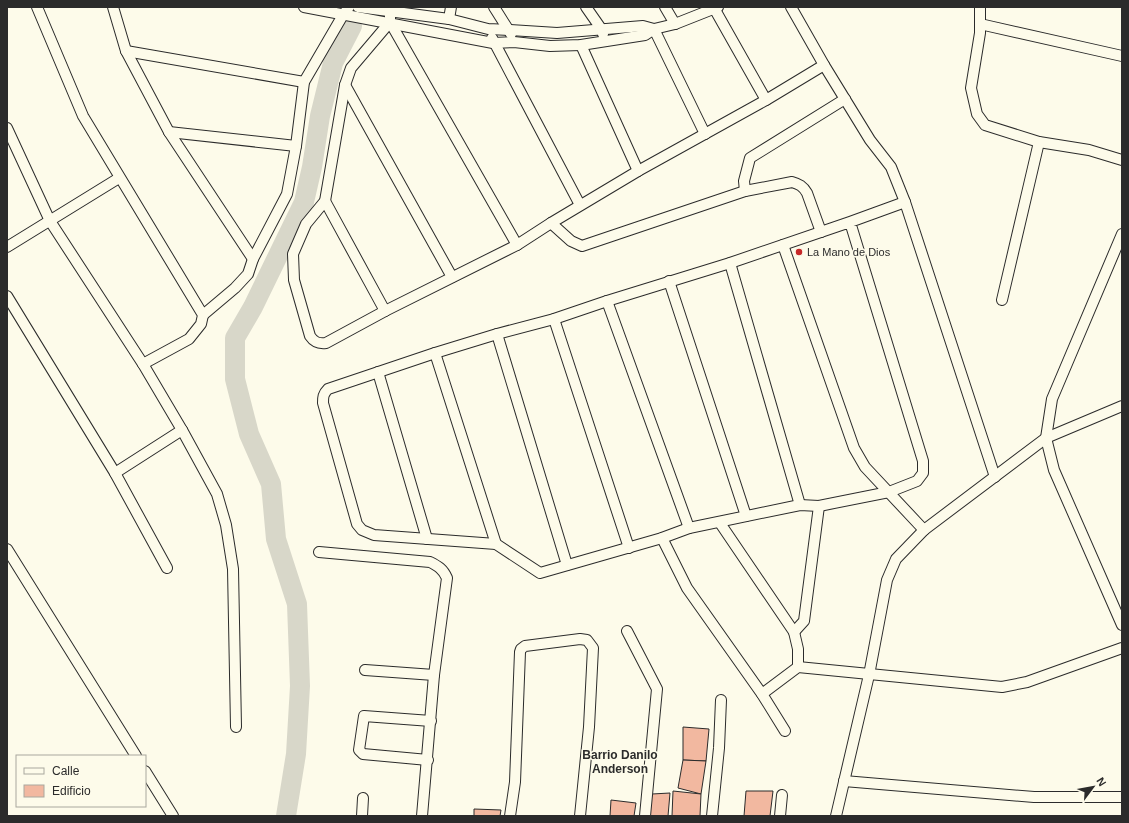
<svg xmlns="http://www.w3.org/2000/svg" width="1129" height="823" font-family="Arial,sans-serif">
	<rect width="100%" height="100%" fill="#fdfbea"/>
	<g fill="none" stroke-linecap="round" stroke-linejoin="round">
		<path stroke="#d8d7c9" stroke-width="20" d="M286,816l10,-62 4,-68 -3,-82 -21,-65 -5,-55 -22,-50 -14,-55v-41l18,-31 51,-105 8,-35 8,-51 13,-53 19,-37"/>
	</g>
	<g fill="#f2b8a0" stroke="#2b2b2b">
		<path d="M683,727l26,2 -3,32 -23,-1z"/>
		<path d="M683,760l23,1 -5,33 -23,-6z"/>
		<path d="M673,791l28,3 -1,22h-28z"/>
		<path d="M746,791h27l-3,25h-26z"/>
		<path d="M670,793l-2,23h-19l3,-22z"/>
		<path d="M611,800l25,3 -2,13h-24z"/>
		<path d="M474,809l27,1 -1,6h-26z"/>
	</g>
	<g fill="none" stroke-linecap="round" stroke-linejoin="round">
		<defs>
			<g id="street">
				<path d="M37,7l46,109 120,199 -2,9 -12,15 -46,25"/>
				<path d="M113,7l13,44 43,81 84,127"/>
				<path d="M304,7l189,36 21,-1 36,4 31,-1 64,-10 9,-6 21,-5 43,-17"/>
				<path d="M358,7l91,12 39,10 22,1 47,3 86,-7 11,3 51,105"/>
				<path d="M494,7l17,27"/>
				<path d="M586,7l16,23 1,4"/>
				<path d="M665,7l10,17"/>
				<path d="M791,7l33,58 46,75 21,27 14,35 90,275"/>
				<path d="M980,7v26l-9,55 6,26 8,11 54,17 50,8 33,10"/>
				<path d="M714,8l52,92"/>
				<path d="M390,12v10l-39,46 -6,17 -20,116 -19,23 -13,30 1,26 16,56c4,6 8,8 16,7l59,-32 132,-66 34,-22 87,-52 128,-71 58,-35"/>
				<path d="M449,19l2,-12"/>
				<path d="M390,22l127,223"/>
				<path d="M980,24l142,32"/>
				<path d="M492,38l88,167"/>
				<path d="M581,45l57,126"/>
				<path d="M126,51l178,31"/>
				<path d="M345,85l107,192"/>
				<path d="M7,128l43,93 93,143 39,66 35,64 9,31 7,44 3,158"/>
				<path d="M169,132l127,14"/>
				<path d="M745,191l-1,-10 6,-23 95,-59"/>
				<path d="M325,201l60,110"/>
				<path d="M850,222l73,239v12l-6,8 -28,11 -70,14 -19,-1 -111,23 -27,10 -122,35 -44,-29 -122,-9 -12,-5 -5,-6 -34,-121c0,-6 0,-9 5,-14l107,-36 62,-19 57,-15 53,-18 123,-38 120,-41 55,-20"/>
				<path d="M551,223l20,18 11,5 163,-55 47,-9c7,2 11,4 15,11l14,39"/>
				<path d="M1122,234l-70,165 -6,39 8,32 68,155"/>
				<path d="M783,245l71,203 11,19 59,63"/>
				<path d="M7,247l112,-69"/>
				<path d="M730,263l70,242"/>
				<path d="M669,281l77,235"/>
				<path d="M7,296l108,177 52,95"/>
				<path d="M1002,300l37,-158"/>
				<path d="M607,301l82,227"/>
				<path d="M203,315l32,-27 13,-14 5,-15 34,-65 9,-48 8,-64 39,-67 6,-8"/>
				<path d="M554,319l75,229"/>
				<path d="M497,334l70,231"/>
				<path d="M435,353l61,191"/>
				<path d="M378,372l49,167"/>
				<path d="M115,473l67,-43"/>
				<path d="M720,523l74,109 4,17v18"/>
				<path d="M662,538l25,50 75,106 23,37"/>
				<path d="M7,549l129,207"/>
				<path d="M319,552l111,10c8,4 13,7 17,16l-13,97 -12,141"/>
				<path d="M627,631l30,58 -12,127"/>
				<path d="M794,632l10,-11 15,-115"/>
				<path d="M365,670l69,5"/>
				<path d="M762,694l36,-27 204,20 25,-5 95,-34"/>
				<path d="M428,760l-65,-6 -4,-4 5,-34 67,5"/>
				<path d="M145,771l28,45"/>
				<path d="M844,781l190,16h88"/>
				<path d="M362,816l1,-18"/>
				<path d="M510,816l5,-34 5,-130 1,-3 4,-3 55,-7 7,1 6,8 -4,79 -9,89"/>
				<path d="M712,816l7,-68 2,-48"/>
				<path d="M780,816l2,-21"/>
				<path d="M836,816l33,-141 18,-95 9,-21 28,-29 122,-92 76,-32"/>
			</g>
		</defs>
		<use href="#street" stroke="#2b2b2b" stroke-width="12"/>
		<use href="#street" stroke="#fdfbea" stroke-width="10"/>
	</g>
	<circle fill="#c62828" stroke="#fdfbea" stroke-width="1.5" cx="799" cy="252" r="4"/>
	<g text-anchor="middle" stroke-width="3" stroke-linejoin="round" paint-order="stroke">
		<g font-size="11" fill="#2b2b2b" stroke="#fdfbea" text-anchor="start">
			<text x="807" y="256">La Mano de Dios</text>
		</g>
		<g font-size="12" font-weight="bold" fill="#2b2b2b" stroke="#fdfbea">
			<text x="620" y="759">Barrio Danilo<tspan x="620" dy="14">Anderson</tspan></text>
		</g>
	</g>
	<rect width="1129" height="823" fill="none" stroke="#2b2b2b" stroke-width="16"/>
	<rect x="16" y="755" width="130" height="52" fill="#fdfbea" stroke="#a9a89e"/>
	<rect x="24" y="768" width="20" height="6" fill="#fdfbea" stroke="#a9a89e"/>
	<text x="52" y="775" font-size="12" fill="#2b2b2b">Calle</text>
	<rect x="24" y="785" width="20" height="12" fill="#f2b8a0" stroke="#a9a89e"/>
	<text x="52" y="795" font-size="12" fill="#2b2b2b">Edificio</text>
	<g transform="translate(1093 787) rotate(58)" stroke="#fdfbea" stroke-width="3" paint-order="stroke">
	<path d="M0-3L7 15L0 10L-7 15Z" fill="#2b2b2b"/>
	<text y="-6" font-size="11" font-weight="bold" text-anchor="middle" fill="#2b2b2b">N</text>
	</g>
</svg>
